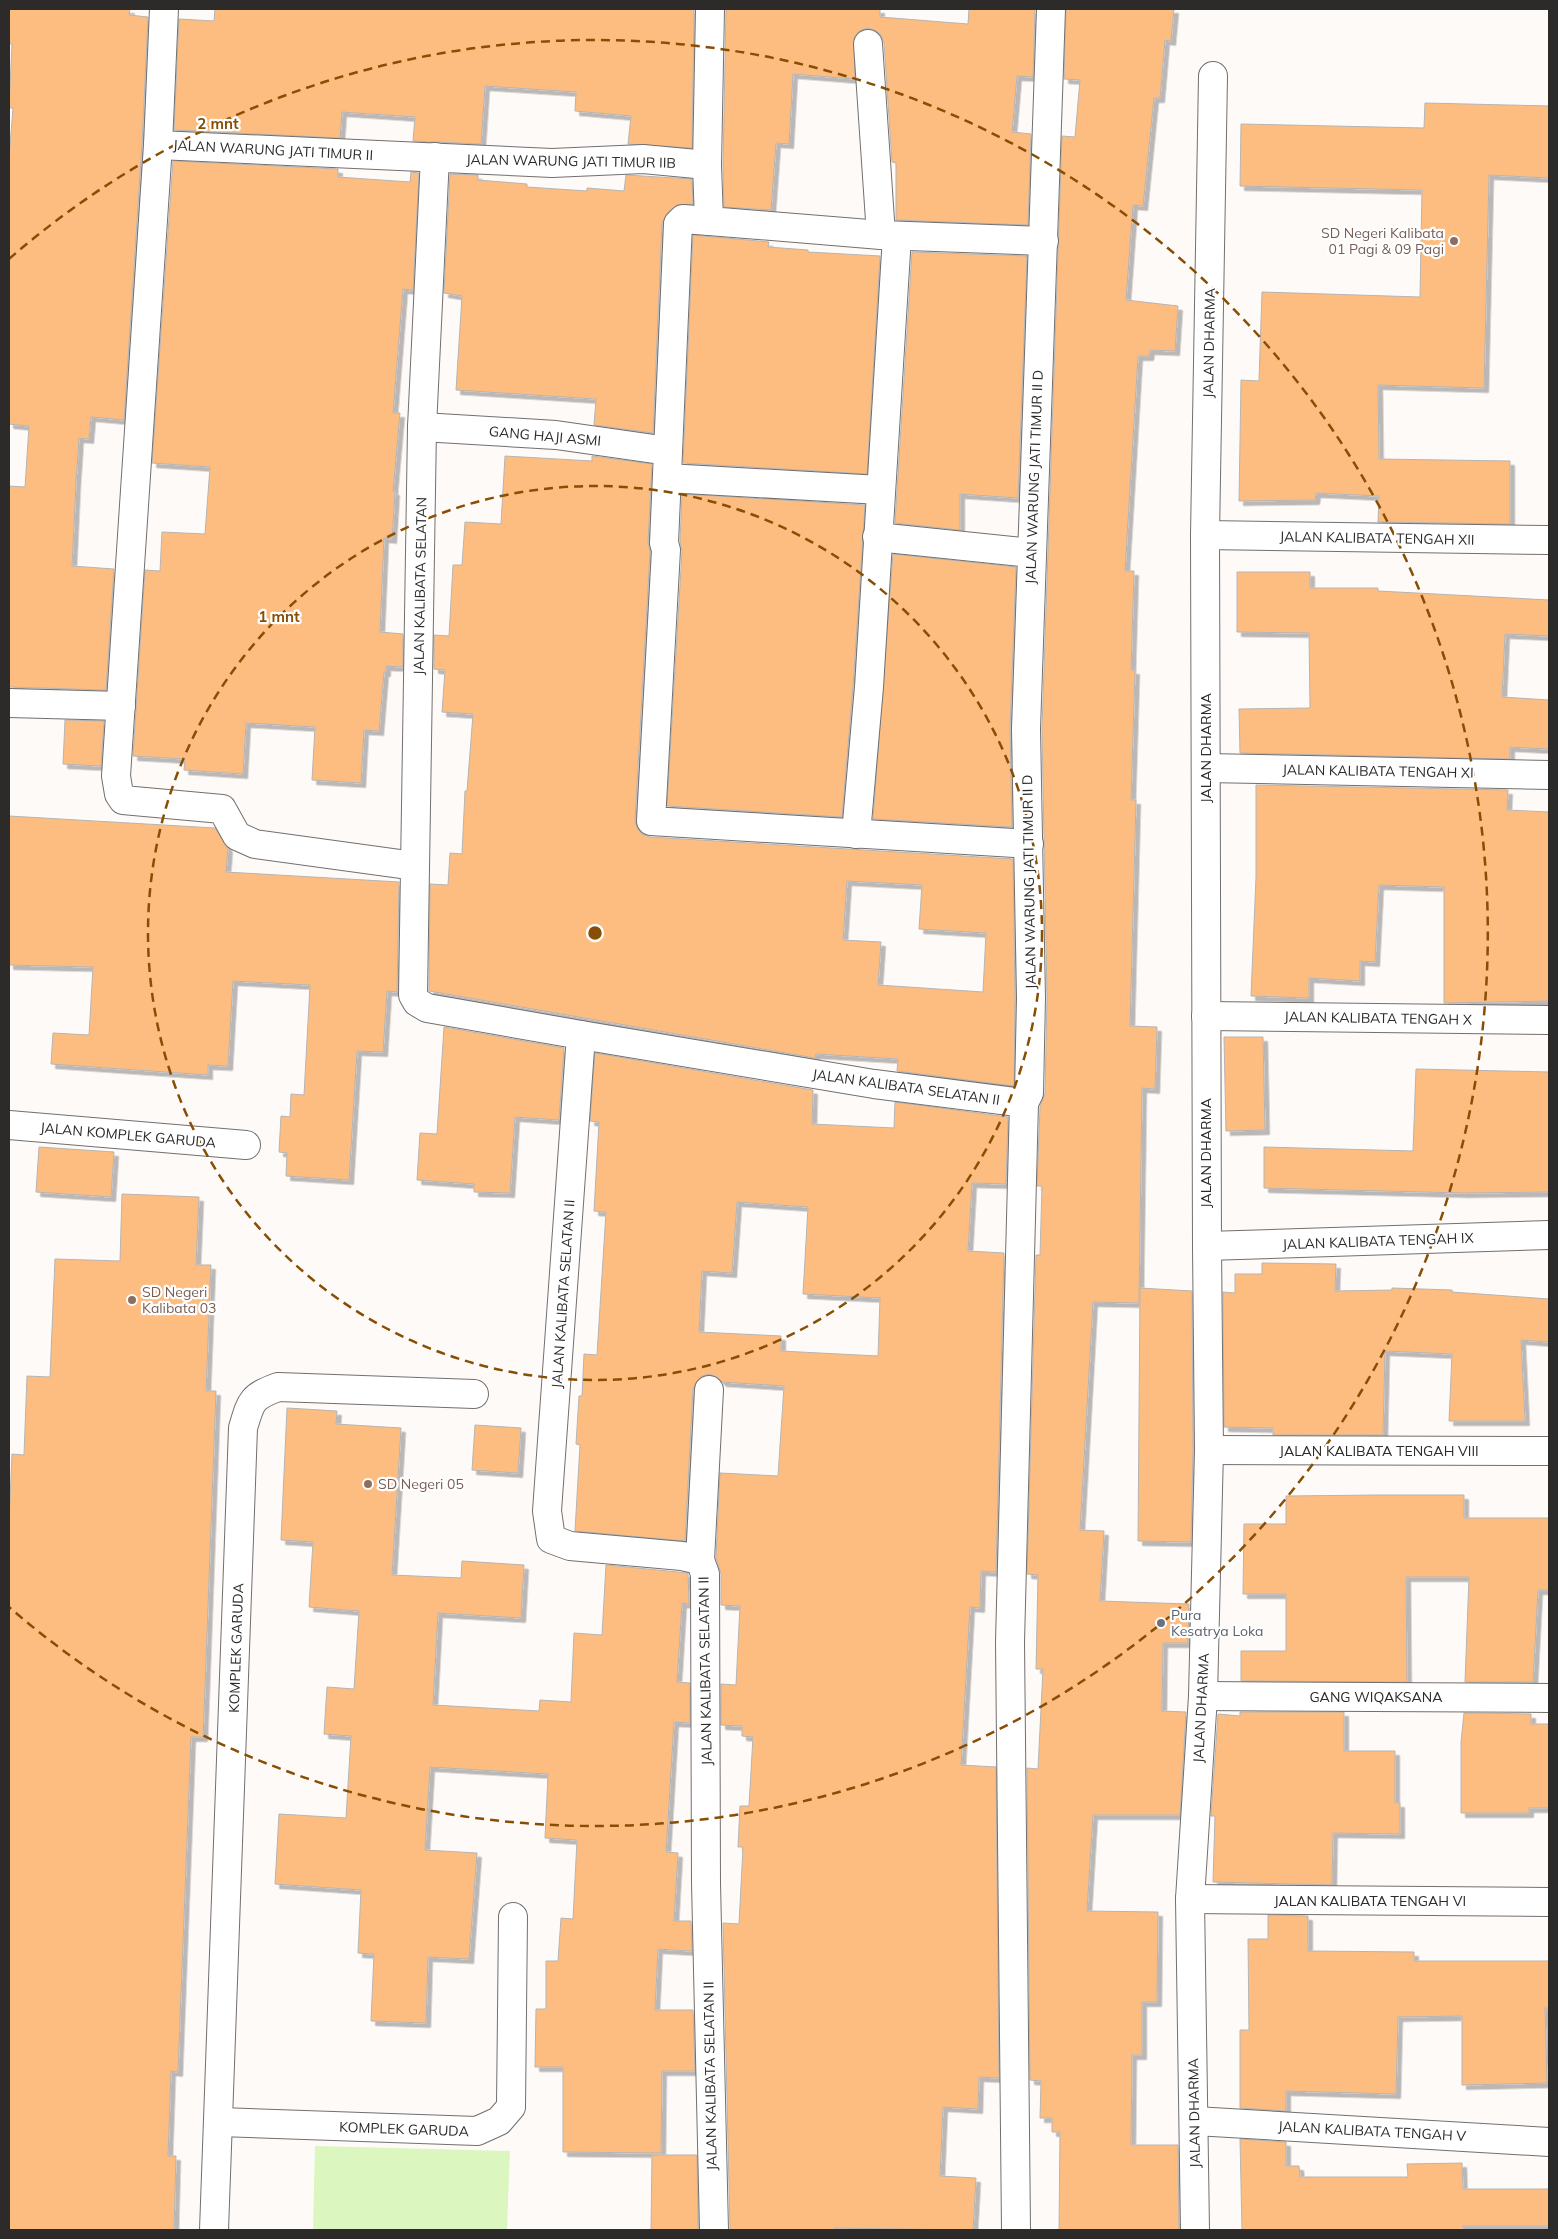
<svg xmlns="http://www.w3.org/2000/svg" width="1558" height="2239" font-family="Mulish,sans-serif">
	<defs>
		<filter id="shadow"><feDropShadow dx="4.5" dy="4.5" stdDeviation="0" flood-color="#0004"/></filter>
	</defs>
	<rect width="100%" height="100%" fill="#fefaf8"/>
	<path fill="#dbf7bf" d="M315,2146l195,5 -3,79h-194z"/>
	<g fill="#febd80" stroke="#b7b4b1" fill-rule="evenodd" filter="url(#shadow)">
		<path d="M9,9h121l-1,6 19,2 -6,127 -18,276 -33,-3 -2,22 -10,-1 -3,44 -4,84 42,3 -8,121 -97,-3v-201l16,1 4,-61 -20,-2v-266l4,-50h-4l3,-64h-3z"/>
		<path d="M215,9h479l-2,139 -64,-4 3,-28 -56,-5 1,-19 -91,-6 -4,58 -68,-3 2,-24 -73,-5 -2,26 -166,-8 5,-111 35,2z"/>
		<path d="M726,9h154v8l88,7 1,-15h66l-2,68 -16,-1 -5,56 19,2 -3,91 -132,-5v-57l-4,-1 -8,-119 -3,-8 -6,-5 -8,-2 -8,3 -5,7 1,41 -62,-5 -4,70 -13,-1 -5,67 -47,-3 -1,-42z"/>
		<path d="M1066,9h108l-3,32 -6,-1 -5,58h-6l-11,108 -10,-1 -7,95 52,6 -3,45 -25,-1 -1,6h-11l-13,215h9l-3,99h4l-4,130h5l-6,226 27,1 -2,62 -13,-1 -3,215 -46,-1 -13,228 24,1 -4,70 89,3 -1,39h-25l-1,68 24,1 -6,103h-87l-6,96 71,1 -1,90h-15v53h-10l-1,90h47l1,85h-120l1,-98h-8v-14h-12l1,-37 -11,-1 -3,-312 11,1 5,-100h-7l2,-94 -11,-1 9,-319h4l2,-69h-5l3,-79 5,-14 2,-95 -5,-269 20,-593 13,1 5,-57 -16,-1z"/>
		<path d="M1425,103l124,3v72l-60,-3 -5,213 -106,-3 1,74 131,2v63l-132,-2 1,-26 -63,-3 -1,7 -76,1 2,-121 18,1 3,-89 158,5 2,-107 -182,-4 1,-62 183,4z"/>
		<path d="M173,161l165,8v8l72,5 1,-10 8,1 -6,117 -10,-1 -10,124h7l-7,78h2l-3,48 -8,-1 -4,94 23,2v33l-17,-1v6h-2l-5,59 -15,-1 -3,53 -49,-3 3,-53 -69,-4 -3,51 -59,-4 1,-11 -52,-3 12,-186 15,1 2,-39 43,2 5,-67 -58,-4z"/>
		<path d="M450,174l28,1v5l49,4v3l60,4v-3l37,3 2,-16 66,4 1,25 -16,1 -10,8 -5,10 -9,210 -59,-8 2,-26 -140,-9 6,-94 -18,-3z"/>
		<path d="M693,235l76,7 -1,5 40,3v2l72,4 -13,218 -184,-11z"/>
		<path d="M912,252l115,4 -9,242 -58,-4v36l-65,-7z"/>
		<path d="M505,456l87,5v-5l60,8 -4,78 2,10 -15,268 2,8 5,6 8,3 363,22 2,139 -1,88 -117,-15 1,-12 -82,-5 -1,4 -386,-67 1,-107 18,1 2,-32 12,1 3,-63h2l6,-77 -31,-2 3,-42 -11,-1v-34l15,1 4,-71h9l3,-43 36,2zM847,881l75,4 -3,44 67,4 -3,59 -105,-7 3,-43 -38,-2z"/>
		<path d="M682,494l183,11 -12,181 -11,131 -175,-11 15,-255 -2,-10z"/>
		<path d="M893,554l123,13 -6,162 2,98 -139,-8z"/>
		<path d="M1237,572h73v16h68v3l171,9v36l-44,-2 -3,63 47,3v49l-39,-2v12l-270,-6 -1,-44 71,-1 -1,-75 -72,-1z"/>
		<path d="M65,720l39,1 -3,45 -38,-2z"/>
		<path d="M1256,785l252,5 -1,20 42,2v189l-105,2v-116l-65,-2 -4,77 -15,-1v20l-51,-3v20l-58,-2 5,-119z"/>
		<path d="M9,816l206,12 13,20 -2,24 173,10 -2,110 -10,-1 -4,61 -26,-1 -8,129 -63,-4 1,-23 -8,-1 2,-36 9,1 1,-23 13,1 6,-110 -77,-4 -5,85 -20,-1v10l-157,-11 2,-31 36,2 4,-68 -84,-2z"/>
		<path d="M444,1027l120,21 -5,72 -44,-3 -5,76 -36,-1v-8l-57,-4 3,-47 17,1z"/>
		<path d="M1224,1037h39l2,93 -39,1z"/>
		<path d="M595,1053l218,37 -1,34 82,4 1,-26 113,15 -2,67 -34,-1 -4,68 36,2 -8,319 -15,-1 -1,37 -10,-1 -9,158 35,2 3,311 -20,-1 -1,32 -35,-2 -3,69 36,2 -3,52 -139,-2v2h-104l-7,-307 16,1 4,-77h-5l2,-41h9l4,-69 -11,-1v-10l-21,-1v-41l15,1 4,-79 -19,-1v-31l-5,-16 4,-85 58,3 6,-90 -62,-4 -5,-5 -8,-3 -7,2 -6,6 -3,7 -8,152 -110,-10 5,-86 -4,-1 3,-48h3l2,-42 13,1 9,-143 -12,-1 5,-89 -9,-1zM737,1202l71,5 -5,87 77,4 -2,58 -97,-5v-15l-82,-4 3,-61 30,2z"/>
		<path d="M1416,1069l133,3v120l-85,1 -200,-5v-41l149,4z"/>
		<path d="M39,1147l75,5 -3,45 -75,-5z"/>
		<path d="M122,1194l77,3 -3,68h15l-5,126h10l-11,296 -2,50h-12l-13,335 -7,-1 -3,85h8l-2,74h-165v-708l3,-68 12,1 3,-79 23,1 5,-118 65,2z"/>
		<path d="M1262,1263l74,1 -1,27 57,-1v-2l60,2v2l97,7v43l-28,-2 4,81h-76l3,-67 -67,-3 -2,84h-110v-7l-49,-1 -1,-135 12,1v-19h27z"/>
		<path d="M1140,1288l52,3 1,159 -2,92 -53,-1z"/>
		<path d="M287,1408l50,3 -1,13 65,4 -9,147 69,3 1,-17 62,4 -3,53 -83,-5 -5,92 106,6 1,-11 31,2 3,-69 28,2 4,-70 82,8 1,31 -7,-1 -5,79 13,1v40l-16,-1 -8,130 12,1 -4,68h17l1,30 -34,-2 -3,61h38l2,61h-33l-1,82 -98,-1v-85h-28l1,-58h10v-48h12l3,-43 12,1 4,-79 -32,-2 3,-64 -118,-7 -5,83 52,3 -8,106 -41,-2 -2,66 -55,-2 3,-67 -16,-1 3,-63 -86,-6 4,-70 67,4 5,-82 -27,-2 3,-47 27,2 5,-78 -50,-4 4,-65 -32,-2z"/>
		<path d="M475,1425l46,3 -3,45 -46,-3z"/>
		<path d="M1375,1495h89v23h85v72h-11l-5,92h-68l4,-105h-63l1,105 -166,-1v-30h45v-57h-43l1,-70h42v-28z"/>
		<path d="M1240,1712h104v39h51v52h5v31l-67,-1 -1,52 -119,-3 2,-66h-4l7,-102 22,2z"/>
		<path d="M1464,1713l67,1v10h18v84h-20v5h-68v-71z"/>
		<path d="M1268,1915l40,1v35l106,1v9h135v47h-4l2,75 -85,2v-69l-64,1 -2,77 -110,-3v20l-46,-3v-78h9l-1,-91h20z"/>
		<path d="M1240,2139l46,3v24h13l1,11h108l-1,-13 55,-1 1,26h86v37h-86v4h-221z"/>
		<path d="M652,2155h45l1,75h-47z"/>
	</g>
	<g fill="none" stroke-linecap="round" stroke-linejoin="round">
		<defs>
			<g id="street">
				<path d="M164,9l-6,136 394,18 91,-4 64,6"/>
				<path d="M710,9l-3,156 2,56 172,14 163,6"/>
				<path d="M868,44l13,191"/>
				<path d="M158,145l-42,631 3,18 4,6 99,9 15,27 18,8 160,22"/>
				<path d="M435,157l-13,270 -9,568 4,7 10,6 154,27 -34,476 4,28 19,7 112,10 18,4 5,14 1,309 8,347"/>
				<path d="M709,221l-26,-2 -5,5 -14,319 2,7 -15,271 378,23"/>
				<path d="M422,427l134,8 112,16"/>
				<path d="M667,478l213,12"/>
				<path d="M1205,535l344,5"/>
				<path d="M877,537l154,16"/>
				<path d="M9,703l112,3"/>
				<path d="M1206,768l343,7"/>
				<path d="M856,834l13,-147 28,-451"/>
				<path d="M1206,1016l343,4"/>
				<path d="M581,1035l293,49 150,19"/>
				<path d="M9,1125l237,20"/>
				<path d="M1207,1246l342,-11"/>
				<path d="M1209,1450l340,1"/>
				<path d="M700,1560l9,-170"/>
				<path d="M1203,1696l346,2"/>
				<path d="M1190,1899l359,3"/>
				<path d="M1195,2121l354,21"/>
				<path d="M219,2122l258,9 22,-10 12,-14 2,-190"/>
				<path d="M214,2230l29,-802c8,-27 8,-31 35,-41l196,7"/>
				<path d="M1016,2230l-6,-588 14,-539 5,-10 2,-95 -5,-269 25,-720"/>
				<path d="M1195,2230l-5,-331 13,-203 6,-246 -2,-204 -2,-711 8,-459"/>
			</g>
		</defs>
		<use href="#street" stroke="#726f6e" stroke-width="30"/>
		<use href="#street" stroke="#fff" stroke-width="28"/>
	</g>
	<g fill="none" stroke="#884e04" stroke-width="2.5" stroke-dasharray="9 6">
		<circle cx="595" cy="933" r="447"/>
		<path d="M9 259A893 893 0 1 1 9 1607"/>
	</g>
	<g fill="#8d6e63" stroke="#fff" stroke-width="2">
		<circle cx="1454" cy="241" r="5"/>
		<circle cx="132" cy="1300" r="5"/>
		<circle cx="368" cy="1484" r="5"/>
	</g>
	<circle fill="#6b7280" stroke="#fff" stroke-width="2" cx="1161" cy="1623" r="5"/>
	<g text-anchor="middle" stroke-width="4.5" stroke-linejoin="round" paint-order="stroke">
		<g font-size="14" fill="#2c2b2a" stroke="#fff">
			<text transform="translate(273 150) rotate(3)" y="5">JALAN WARUNG JATI TIMUR II</text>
			<text transform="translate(571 161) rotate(1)" y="5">JALAN WARUNG JATI TIMUR IIB</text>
			<text transform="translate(1209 343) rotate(-89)" y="5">JALAN DHARMA</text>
			<text transform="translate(545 436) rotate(5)" y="5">GANG HAJI ASMI</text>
			<text transform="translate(1034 477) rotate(-88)" y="5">JALAN WARUNG JATI TIMUR II D</text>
			<text transform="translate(1377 538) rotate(1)" y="5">JALAN KALIBATA TENGAH XII</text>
			<text transform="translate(420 586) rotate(-89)" y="5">JALAN KALIBATA SELATAN</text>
			<text transform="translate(1206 748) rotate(-90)" y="5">JALAN DHARMA</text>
			<text transform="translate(1378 771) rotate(1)" y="5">JALAN KALIBATA TENGAH XI</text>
			<text transform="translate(1029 882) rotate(-91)" y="5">JALAN WARUNG JATI TIMUR II D</text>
			<text transform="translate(1378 1018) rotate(1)" y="5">JALAN KALIBATA TENGAH X</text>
			<text transform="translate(906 1087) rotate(8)" y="5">JALAN KALIBATA SELATAN II</text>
			<text transform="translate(128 1135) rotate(5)" y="5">JALAN KOMPLEK GARUDA</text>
			<text transform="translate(1206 1153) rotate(-90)" y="5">JALAN DHARMA</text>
			<text transform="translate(1378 1241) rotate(-2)" y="5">JALAN KALIBATA TENGAH IX</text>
			<text transform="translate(563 1294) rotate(-86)" y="5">JALAN KALIBATA SELATAN II</text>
			<text x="1379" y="1456">JALAN KALIBATA TENGAH VIII</text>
			<text transform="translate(236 1648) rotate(-88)" y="5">KOMPLEK GARUDA</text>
			<text transform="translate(705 1671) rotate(-91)" y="5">JALAN KALIBATA SELATAN II</text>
			<text x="1376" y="1702">GANG WIQAKSANA</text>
			<text transform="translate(1201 1708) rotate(-87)" y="5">JALAN DHARMA</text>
			<text x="1370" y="1906">JALAN KALIBATA TENGAH VI</text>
			<text transform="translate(710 2076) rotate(-91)" y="5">JALAN KALIBATA SELATAN II</text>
			<text transform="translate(1194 2113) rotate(-91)" y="5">JALAN DHARMA</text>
			<text transform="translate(404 2129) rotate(2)" y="5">KOMPLEK GARUDA</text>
			<text transform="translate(1372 2131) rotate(3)" y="5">JALAN KALIBATA TENGAH V</text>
		</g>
		<g font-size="14" fill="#785e54" stroke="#fff" text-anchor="start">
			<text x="1444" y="238" text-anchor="end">SD Negeri Kalibata<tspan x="1444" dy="16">01 Pagi &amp; 09 Pagi</tspan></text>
			<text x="142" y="1297">SD Negeri<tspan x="142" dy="16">Kalibata 03</tspan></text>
			<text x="378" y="1489">SD Negeri 05</text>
		</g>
		<g font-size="14" fill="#5b616d" stroke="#fff" text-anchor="start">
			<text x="1171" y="1620">Pura<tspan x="1171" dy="16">Kesatrya Loka</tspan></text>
		</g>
	</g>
	<circle cx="595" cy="933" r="8" fill="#884e04" stroke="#fff" stroke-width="2.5"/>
	<g font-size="15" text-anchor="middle" font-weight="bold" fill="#884e04" stroke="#fff" stroke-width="4.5" stroke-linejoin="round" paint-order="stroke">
		<text x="218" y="129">2 mnt</text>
		<text x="279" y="622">1 mnt</text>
	</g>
	<rect width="1558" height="2239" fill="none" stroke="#2c2b2a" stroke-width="20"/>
</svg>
